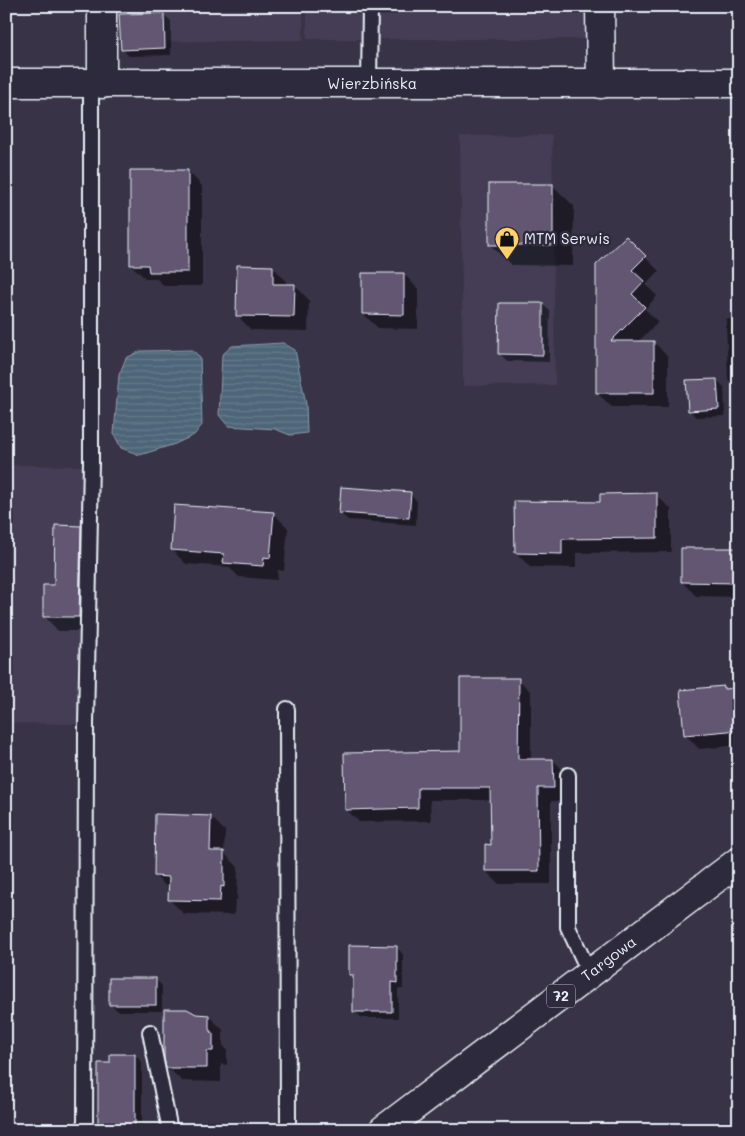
<svg xmlns="http://www.w3.org/2000/svg" width="745" height="1136" font-family="Mali,sans-serif">
	<defs>
		<pattern id="water-rules" width="6" height="5" patternUnits="userSpaceOnUse" patternTransform="scale(1.25)"><rect width="6" height="5" fill="#4d6578"/><path d="M0 2.5h6" fill="none" stroke="#677c8c"/></pattern>
	</defs>
	<rect width="100%" height="100%" fill="#393348"/>
	<filter id="ink" filterUnits="userSpaceOnUse"><feTurbulence type="fractalNoise" baseFrequency=".02" numOctaves="2"/><feDisplacementMap in="SourceGraphic" scale="10" xChannelSelector="R" yChannelSelector="G"/><feConvolveMatrix kernelMatrix="1 2 1 2 8 2 1 2 1" color-interpolation-filters="sRGB"/></filter>
	<g filter="url(#ink)">
		<g fill="#453e55">
			<path d="M123,6h180v34l-180,2z"/>
			<rect x="307" y="6" width="278" height="33"/>
			<path d="M552,135l3,250 -92,1 -3,-250z"/>
			<path d="M6,465l77,1 -1,258 -76,-1z"/>
		</g>
		<g fill="url(#water-rules)" stroke="#8b9dab">
			<path d="M283,343l12,7 11,54 1,29 -17,2 -15,-6 -47,-3 -9,-11 3,-60 10,-9z"/>
			<path d="M193,350l7,8 2,67 -8,10 -19,9 -35,11 -19,-7 -7,-14 5,-59 7,-17 15,-7z"/>
		</g>
		<g fill="#0007">
			<path d="M163,14l8,7v34l-42,1 -7,-7z"/>
			<path d="M188,171l14,15v100h-38l-7,-7h-11l-15,-14z"/>
			<path d="M553,186l21,20 -1,60 -62,-1 -21,-20z"/>
			<path d="M626,238l33,33 -13,14 11,11 -12,13 13,13 -20,20h16l14,15v50h-56l-15,-14z"/>
			<path d="M273,267l14,15v3h8l14,15 -1,31 -57,-1 -14,-15z"/>
			<path d="M404,274l14,15v40l-40,-1 -15,-14z"/>
			<path d="M542,304l8,7 -1,51 -42,-1 -7,-7z"/>
			<path d="M726,319h13v71l-11,-11z"/>
			<path d="M717,380l7,7 1,29 -29,1 -7,-7z"/>
			<path d="M410,494l7,7 -1,24 -68,-5 -8,-7z"/>
			<path d="M656,495l15,14v43l-95,1v15l-46,-1 -14,-14 86,-50z"/>
			<path d="M273,513l15,15 -4,43 -6,-1 -1,10 -38,-3 -10,-10 -43,-3 -14,-14z"/>
			<path d="M80,527l15,15 -2,89h-35l-14,-15z"/>
			<path d="M737,550l2,2v45l-43,-1 -14,-14z"/>
			<path d="M518,679l13,13v69l22,-1 13,13v28h-15v83h-52l-13,-13 6,-25 -1,-46h-61l1,21 -72,1 -13,-13 115,-56z"/>
			<path d="M723,688l3,2 13,-1v56l-40,4 -14,-15z"/>
			<path d="M211,817l14,14 -1,22 14,14 -1,33h-2l-1,15 -50,-1 -15,-15 1,-9 -15,-14z"/>
			<path d="M396,947l7,7v35h-5v29h-36l-8,-7 1,-32 -5,-5z"/>
			<path d="M155,979l7,7v25h-44l-8,-7z"/>
			<path d="M196,1015l13,1 14,14v15l4,5v15l-6,-1v18l-39,-1 -15,-14z"/>
			<path d="M135,1055l7,7v68h-43l12,-66z"/>
		</g>
		<g fill="#625672" stroke="#e8f1f8">
			<path d="M164,13l1,35 -44,2 -2,-36z"/>
			<path d="M130,170h58v102h-39l-1,-7h-18z"/>
			<rect x="489" y="184" width="64" height="61"/>
			<path d="M626,236l20,20 -14,14 12,11 -12,13 13,13 -34,34h43v52h-58v-128z"/>
			<path d="M237,265l36,1v18h22l-1,33 -58,-1z"/>
			<path d="M362,273h42v42l-42,-1z"/>
			<path d="M499,303h44v52l-45,-1z"/>
			<path d="M717,379l2,30 -31,2 -2,-31z"/>
			<path d="M341,487l70,5 -2,26 -70,-5z"/>
			<path d="M657,493v45l-95,1v15l-47,-1 -1,-52 86,1v-8z"/>
			<path d="M174,505l100,7 -4,46 -6,-1 -1,9 -40,-3 1,-9 -53,-4z"/>
			<path d="M55,525l26,1 -2,91h-36v-32h11z"/>
			<path d="M681,548h56v35l-56,-1z"/>
			<path d="M460,678h59l-1,81h35l1,29h-16l1,83h-54v-27l6,1 -1,-57h-72v20l-73,2 -1,-57 116,-2z"/>
			<path d="M724,686v3l15,-1v42l-55,5 -4,-45z"/>
			<path d="M155,814l56,2 -1,35h14v36l-3,-1 -1,15 -52,-1 1,-23 -15,-1z"/>
			<path d="M349,945l48,1v37l-5,-1v30h-39v-37h-4z"/>
			<rect x="109" y="978" width="47" height="27"/>
			<path d="M164,1009h23l9,5 13,1v14l4,5v17h-6v17h-41l-2,-10z"/>
			<path d="M110,1054h25v76h-37v-67h12z"/>
		</g>
		<g fill="none" stroke-linecap="round" stroke-linejoin="round">
			<defs>
				<g id="service">
					<path d="M369,84l1,-78"/>
					<path d="M287,709l1,421"/>
					<path d="M568,775v152l22,47"/>
					<path d="M150,1032l20,98"/>
					<path d="M85,1130l1,-405 5,-263v-379"/>
				</g>
				<g id="minor">
					<path d="M102,6v78"/>
					<path d="M600,6l1,78"/>
				</g>
				<path id="tertiary" d="M6,83h733"/>
				<path id="primary" d="M383,1130l356,-269"/>
			</defs>
			<use href="#service" stroke="#e8f1f8" stroke-width="18"/>
			<use href="#minor" stroke="#e8f1f8" stroke-width="31"/>
			<use href="#tertiary" stroke="#e8f1f8" stroke-width="31"/>
			<use href="#primary" stroke="#e8f1f8" stroke-width="31"/>
			<use href="#service" stroke="#2f2a3d" stroke-width="14"/>
			<use href="#minor" stroke="#2f2a3d" stroke-width="28"/>
			<use href="#tertiary" stroke="#2f2a3d" stroke-width="28"/>
			<use href="#primary" stroke="#2f2a3d" stroke-width="28"/>
		</g>
	</g>
	<defs>
		<symbol id="shop-pin" viewBox="-11 -11 22 30"><path d="M0 17L-7.5 6A9.5 9.5 0 1 1 7.5 6Z" fill="#ffd166" stroke="#2f2a3d"/><path d="M-5-2.5h2.3a2.7 3.5 0 0 1 5.4 0H5L5.5 6h-11ZM-1.5-2.5h3a1.5 2.3 0 0 0-3 0Z" fill="#111"/></symbol>
	</defs>
	<g fill-rule="evenodd">
		<use href="#shop-pin" x="493" y="225" width="28" height="38"/>
	</g>
	<g text-anchor="middle" stroke-width="5" stroke-linejoin="round" paint-order="stroke">
		<rect fill="#2f2a3d" stroke="#b0b5c0" stroke-width="1" x="547" y="984.5" width="28" height="23" rx="4"/>
		<g font-size="14" font-weight="bold" fill="#e8f1f8">
			<text x="561" y="1001">72</text>
		</g>
		<g font-size="15" fill="#e8f1f8" stroke="#2f2a3d">
			<text x="372" y="89">Wierzbińska</text>
			<text transform="translate(609 959) rotate(-37)" y="5">Targowa</text>
		</g>
		<g font-size="15" fill="#e8f1f8" stroke="#2f2a3d" text-anchor="start">
			<text x="524" y="244">MTM Serwis</text>
		</g>
	</g>
	<rect width="745" height="1136" fill="none" stroke="#2f2a3d" stroke-width="25"/>
	<rect x="12" y="12" width="720" height="1111" fill="none" stroke="#e8f1f8" stroke-width="2" filter="url(#ink)"/>
</svg>
